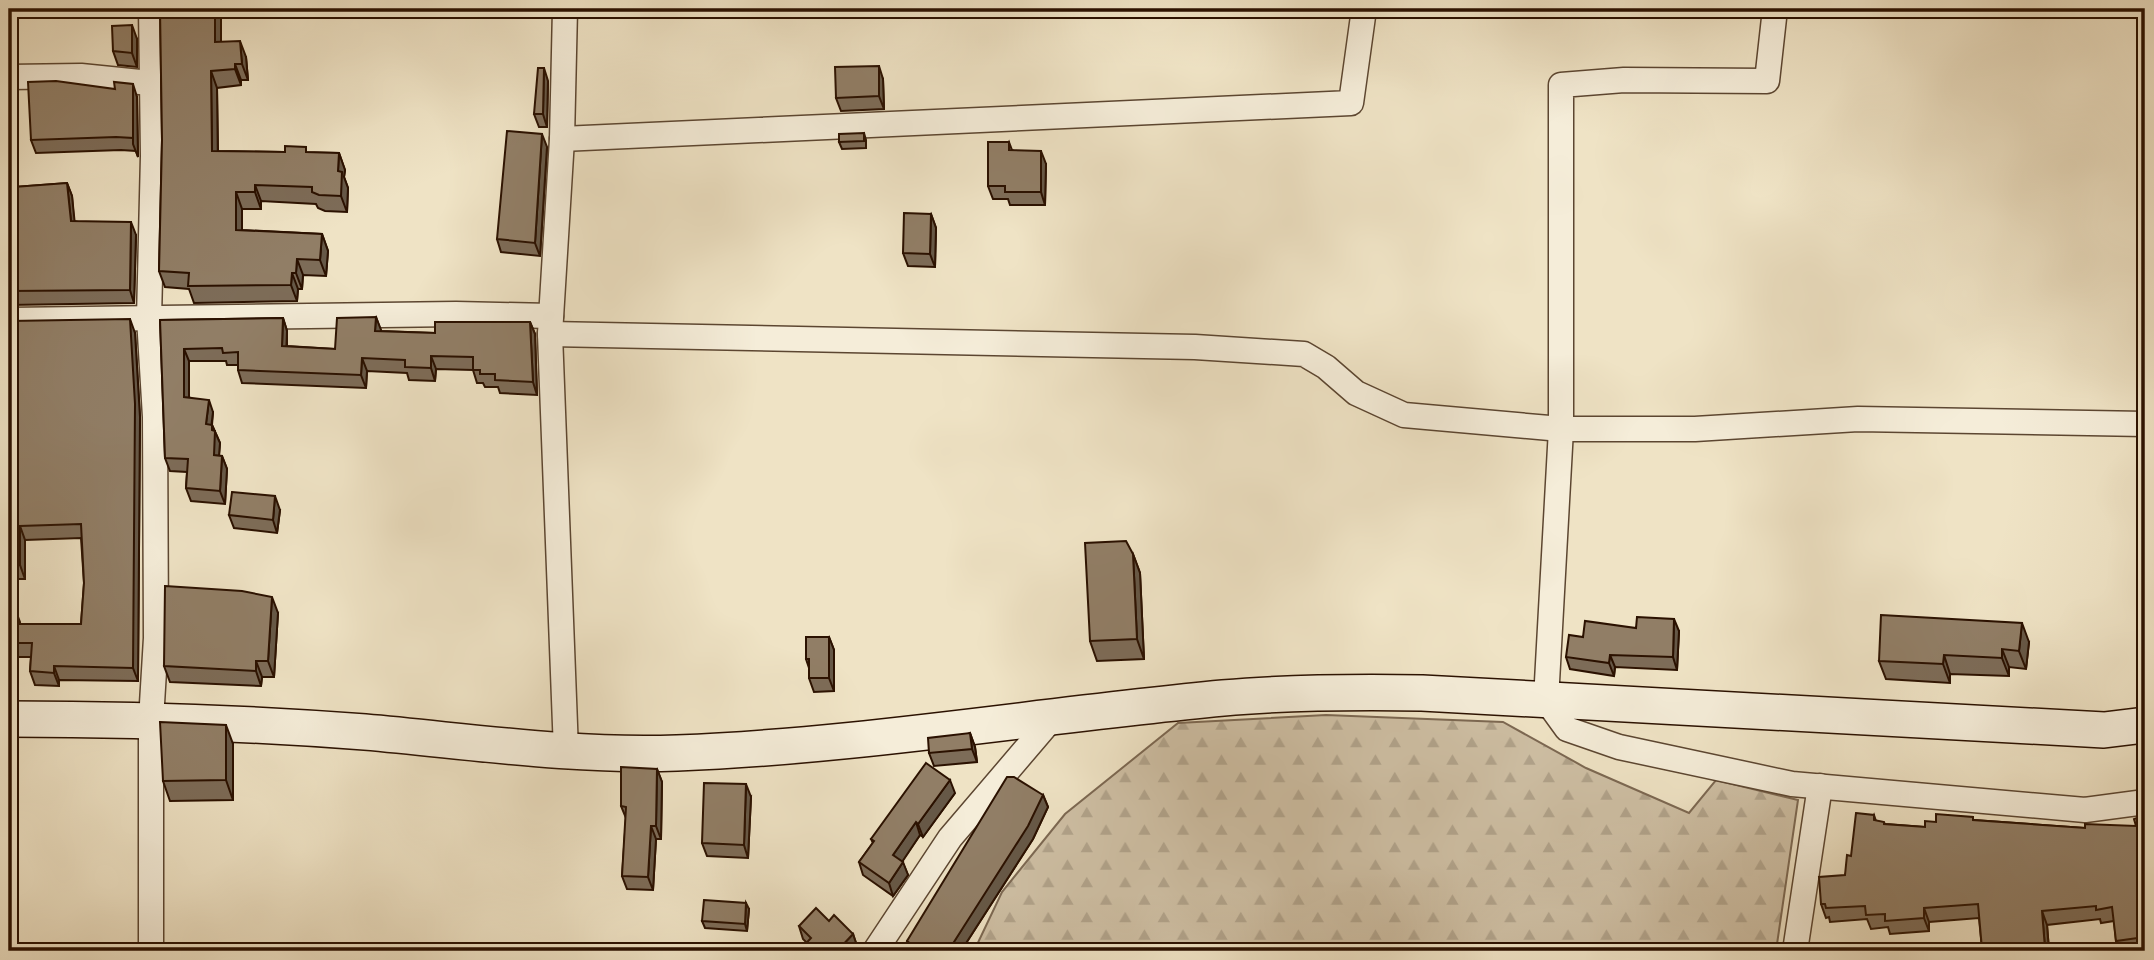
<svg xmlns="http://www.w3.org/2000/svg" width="2154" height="960" font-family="Cardo,serif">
	<defs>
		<pattern id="forest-firs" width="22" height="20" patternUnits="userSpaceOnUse" patternTransform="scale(1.75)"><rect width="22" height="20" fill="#cebfa4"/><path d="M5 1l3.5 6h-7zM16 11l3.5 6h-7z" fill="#b1a38b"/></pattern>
	</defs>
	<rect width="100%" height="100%" fill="#efe3c5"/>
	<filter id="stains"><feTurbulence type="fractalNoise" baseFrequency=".00286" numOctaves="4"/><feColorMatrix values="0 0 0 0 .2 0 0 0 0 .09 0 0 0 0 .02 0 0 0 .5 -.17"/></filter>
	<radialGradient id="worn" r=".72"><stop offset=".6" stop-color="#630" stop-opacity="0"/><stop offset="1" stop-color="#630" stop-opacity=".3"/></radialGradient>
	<path fill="url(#forest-firs)" stroke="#7c6852" stroke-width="2" d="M1326,715l177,7 83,46 103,45 27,-33 82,20 -22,151h-802l28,-59 63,-78 113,-91z"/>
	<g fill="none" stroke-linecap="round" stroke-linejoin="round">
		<defs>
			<g id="street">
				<path d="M151,9l2,147 -4,162 6,99 1,221 -5,82v231"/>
				<path d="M565,9l-3,130 -12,195 16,417"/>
				<path d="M1775,9l-8,72 -143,-1 -63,5v344l-15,271 21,29 52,18 173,37 293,26 60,-8"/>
				<path d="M9,77l72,-1 69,7"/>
				<path d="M562,139l789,-36 13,-94"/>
				<path d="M9,320l447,-6 95,2"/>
				<path d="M550,334l645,13 109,7 22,13 30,26 48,22 157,14h134l163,-10 287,5"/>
				<path d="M875,951l75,-113 105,-123"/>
				<path d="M1795,951l25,-165"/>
			</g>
			<path id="secondary" d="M9,719c119,0 237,4 356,13 103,9 208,25 312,21 183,-7 364,-38 546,-55 66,-6 132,-6 199,-5l682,37 41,-5"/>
		</defs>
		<use href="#street" stroke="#5c4631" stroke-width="27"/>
		<use href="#secondary" stroke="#2b1100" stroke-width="38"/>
		<use href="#street" stroke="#f5edd9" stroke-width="24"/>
		<use href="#secondary" stroke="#f5edd9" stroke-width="35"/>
	</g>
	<g fill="#7d6c58" stroke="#2b1100" stroke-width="2">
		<path d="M160,9h61v33l25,15 2,23h-7v5l-24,3 1,63 121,2 6,17 -1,7 4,11 -1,24 -22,-1 -7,-3 -2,-4 -55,-3v8h-19v21l80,4 6,17 -2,25 -23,-1 -1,14h-4l-1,12 -103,2 -5,-14 -24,-2 -6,-16 3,-131z"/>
		<path d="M137,39v28l-19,-2 -5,-14z"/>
		<path d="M883,79l1,30 -43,2 -5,-13z"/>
		<path d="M548,81l-1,46h-8l-5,-13z"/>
		<path d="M137,97l1,60 -2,-6 -15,-1 -85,3 -5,-13z"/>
		<path d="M864,133l2,7v8l-24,1 -3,-7z"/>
		<path d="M1009,142l3,8 34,14 -1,41h-35l-2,-6h-15l-5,-13z"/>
		<path d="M547,147l-7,109 -39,-4 -4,-13z"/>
		<path d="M9,180l5,7 53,-4 5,13 2,25 62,14 -2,68 -125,2z"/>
		<path d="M931,214l5,14 -1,39 -27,-1 -5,-13z"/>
		<path d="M376,317l5,14 54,2 95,-11 5,12 2,61 -37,-2 -2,-6h-13l-2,-4h-6l-4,-13 -37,-1 -1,12 -26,-1 -2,-7 -40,-2 -1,17 -124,-5 -4,-13v-5h-11l-1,-4h-37v36l24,15 -1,13 8,18 -1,13h3l5,13 -2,35 -34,-3 -5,-13 1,-16 -17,-1 -5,-13 -5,-138 123,-2 4,13v15l48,3z"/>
		<path d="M9,321l126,12 5,84 -2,264 -79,-1v6l-24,-1 -5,-14 1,-14h-22v-48l11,15h61l3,-41 -3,-45 -56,2v39h-16z"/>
		<path d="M280,510l-3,23 -43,-5 -5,-13z"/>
		<path d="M1133,554l7,19 4,86 -47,2 -7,-20z"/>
		<path d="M278,613l-4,64h-12l-1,9 -91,-4 -6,-16z"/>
		<path d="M1636,628l43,3 -2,39 -62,-3 -1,9 -44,-7 -4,-12 17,-20z"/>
		<path d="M829,637l5,13v41l-20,1 -5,-14v-10l-3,-9z"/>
		<path d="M2029,642l-3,27 -17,-2v9l-59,-2v9l-64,-4 -7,-18z"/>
		<path d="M970,733l5,14 2,15 -43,4 -5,-13z"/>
		<path d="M233,744v56l-63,1 -7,-20z"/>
		<path d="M657,769l5,13 -1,57h-5l-3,51 -26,-1 -5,-13 4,-58 -5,-12z"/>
		<path d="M955,793l-32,44 -3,-2 -18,26 6,14 -15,21 -30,-21 -4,-13 14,-19 -2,-4z"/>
		<path d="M1043,795l5,12 -15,32 -72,112h-51l-3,-10z"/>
		<path d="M751,797l-3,61 -41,-2 -5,-13z"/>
		<path d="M1874,815l2,6 10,3 39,3 11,-5 38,-2 111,8 51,-2 9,-11v136h-25l-4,-10 -2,-20 -13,2 -1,-4 -53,6 2,24h-67l-3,-31 -50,4v9l-39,3 -2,-7 -17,2 -4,-10 -37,3 -1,-5 -3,1 -5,-14 24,-29z"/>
		<path d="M749,909l-2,22 -42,-3 -3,-7z"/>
		<path d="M829,921l24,13 4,12 -50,-3 -4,-4 -4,-13z"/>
	</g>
	<g fill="#665847" stroke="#2b1100" stroke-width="2">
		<path d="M215,9h6v49l-6,-16z"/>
		<path d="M132,25l5,14v28l-5,-14z"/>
		<path d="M240,41l6,16 2,23 -6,-16z"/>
		<path d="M235,64l6,16v5l-6,-16z"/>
		<path d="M879,66l4,13 1,30 -5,-13z"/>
		<path d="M544,68l4,13 -1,46 -4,-13z"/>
		<path d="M211,71l6,17 1,79 -6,-16z"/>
		<path d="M133,84l4,13 1,60 -5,-13z"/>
		<path d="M542,134l5,13 -7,109 -5,-13z"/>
		<path d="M1041,151l5,13 -1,41 -4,-13z"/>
		<path d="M339,153l6,17 -1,7 4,11 -1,24 -6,-16 -3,-25z"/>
		<path d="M67,183l5,13 4,39 -5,-14z"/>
		<path d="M255,185l6,16v8l-6,-17z"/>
		<path d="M236,192l6,17v37l-6,-16z"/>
		<path d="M931,214l5,14 -1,39 -5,-13z"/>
		<path d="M131,222l5,13 -2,68 -4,-13z"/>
		<path d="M322,234l6,17 -2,25 -6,-16z"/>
		<path d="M297,259l6,16 -1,14 -6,-16z"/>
		<path d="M292,273l6,16 -1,12 -6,-16z"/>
		<path d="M376,317l5,13 -1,14 -5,-13z"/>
		<path d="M283,318l4,13 -1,28 -4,-13z"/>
		<path d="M130,319l5,14 5,84 -2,264 -5,-13z"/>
		<path d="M530,322l5,12 2,61 -4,-13z"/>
		<path d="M184,349l5,12v49l-5,-13z"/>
		<path d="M431,356l5,13 -1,12 -4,-13z"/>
		<path d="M362,358l5,13 -1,17 -5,-13z"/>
		<path d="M209,400l4,12 -3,25 -4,-13z"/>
		<path d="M212,425l8,18 -2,25 -4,-13z"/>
		<path d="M222,456l5,13 -2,35 -5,-13z"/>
		<path d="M275,496l5,14 -3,23 -4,-13z"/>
		<path d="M20,526l5,14v39l-5,-14z"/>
		<path d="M1133,554l7,19 4,86 -7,-20z"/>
		<path d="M272,597l6,16 -4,64 -6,-16z"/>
		<path d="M15,609l5,13 1,15 -5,-13z"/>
		<path d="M1674,619l5,12 -2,39 -4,-13z"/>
		<path d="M2022,623l7,19 -3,27 -7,-18z"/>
		<path d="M829,637l5,13v41l-5,-13z"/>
		<path d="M2002,649l7,18v9l-7,-18z"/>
		<path d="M1610,655l5,12 -1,9 -5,-13z"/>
		<path d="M1944,655l6,19v9l-7,-19z"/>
		<path d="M256,661l6,16 -1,9 -5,-15z"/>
		<path d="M54,666l5,14v6l-5,-13z"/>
		<path d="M226,725l7,19v56l-7,-20z"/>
		<path d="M970,733l5,14 2,15 -5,-13z"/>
		<path d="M657,769l5,13 -1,57 -5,-13z"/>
		<path d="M950,780l5,13 -32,44 -5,-13z"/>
		<path d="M746,784l5,13 -3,61 -4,-13z"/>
		<path d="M1043,795l5,12 -15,32 -72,112h-7l-2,-6z"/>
		<path d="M916,822l4,13 -22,33 -5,-13z"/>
		<path d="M651,826l5,13 -3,51 -5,-13z"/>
		<path d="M903,862l5,13 -15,21 -4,-13z"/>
		<path d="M746,903l3,6 -2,22 -2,-7z"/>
		<path d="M1924,908l5,14v9l-5,-13z"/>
		<path d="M2042,911l5,14 2,26 -4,-3z"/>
		<path d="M853,934l4,12 -5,5h-14v-1z"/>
	</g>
	<g fill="#917e66" stroke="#2b1100" stroke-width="2">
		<path d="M160,9h55v33l25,-1 2,23h-7v5l-24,2 1,80 73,1v-6l21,1v5l33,1 -1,18 4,1 -1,24 -22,-1 -7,-3v-5l-57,-2v7h-19v38l86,4 -2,26 -23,-1 -1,14h-4l-1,12 -103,1 1,-13 -30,-2 3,-131z"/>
		<path d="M132,25v28l-19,-2 -1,-25z"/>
		<path d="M879,66v30l-43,2 -1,-31z"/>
		<path d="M538,68h6l-1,46h-9z"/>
		<path d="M56,81l59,8 -1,-7 19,2v60v-6l-17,-1 -85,3 -3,-58z"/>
		<path d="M507,131l35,3 -7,109 -38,-4z"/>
		<path d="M864,133v8l-25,1v-8z"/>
		<path d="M988,142h21v8l32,1v41h-36v-6h-17z"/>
		<path d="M10,179l4,8 53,-4 4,38 60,1 -1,68 -121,1v-111z"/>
		<path d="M904,213l27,1 -1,40 -27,-1z"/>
		<path d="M376,317l-1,14 60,2v-11h95l3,60 -38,-2v-6h-15v-4h-7v-13l-42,-1v12l-26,-1v-7l-43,-2 -1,17 -123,-5v-18l-15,1 -1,-5 -38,1v48l25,3 -3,24 6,1v5l3,1 -1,24 8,1 -2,35 -34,-3 2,-29 -23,-1 -5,-138 123,-2 -1,28 53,3 2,-31z"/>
		<path d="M130,319l5,85 -2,264 -79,-2v7l-24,-2 2,-28h-23v-34h6l1,15h65l3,-41 -3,-59 -61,2v39h-11v-244z"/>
		<path d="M232,492l43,4 -2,24 -44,-5z"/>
		<path d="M1126,541l7,13 4,85 -47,2 -5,-98z"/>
		<path d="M165,586l77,5 30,6 -4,64h-12v10l-92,-5z"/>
		<path d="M1881,615l141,8 -3,28 -17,-2v9l-58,-3 -1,9 -64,-3z"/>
		<path d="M1637,617l37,2 -1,38 -63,-2 -1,8 -43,-6 3,-22 14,2 2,-16 51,7z"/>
		<path d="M806,637h23v41h-20v-19h-3z"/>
		<path d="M160,722l66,3v55l-63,1z"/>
		<path d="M970,733l2,16 -43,4 -1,-15z"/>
		<path d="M926,763l24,17 -32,44 -2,-2 -23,33 10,7 -14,21 -30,-21 15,-21 -3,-2z"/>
		<path d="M621,767l36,2 -1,57h-5l-3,51 -26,-1 4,-69 -5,-1z"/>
		<path d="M1007,777h7l29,18 -15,31 -76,119 4,2 -2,4h-34l-13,-10z"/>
		<path d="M704,783l42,1 -2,61 -42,-2z"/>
		<path d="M1856,813l18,2v5l10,2v2l41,3v-6l11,1v-8l37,3v3l112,8v-4l51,2 -2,-7 11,-4v122l-29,4 -4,-34 -16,3v-4l-54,5 3,37 21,3h-110l1,-3 25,1 -4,-45 -54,4v10l-39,3v-7l-19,1 -1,-9 -39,2 -1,-4h-4l-2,-27 26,-2 2,-20 4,1z"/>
		<path d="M704,900l42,3 -1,21 -43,-3z"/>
		<path d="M816,908l13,13 5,-6 19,19 -15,16 1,1h-40l12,-13 -12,-12z"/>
	</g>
	<rect width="2154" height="960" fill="none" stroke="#efe3c5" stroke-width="35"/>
	<rect x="10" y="10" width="2133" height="939" fill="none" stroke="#2b1100" stroke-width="3.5"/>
	<rect x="18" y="18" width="2119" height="925" fill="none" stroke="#2b1100" stroke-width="2"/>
	<rect width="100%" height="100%" filter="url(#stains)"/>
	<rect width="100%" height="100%" fill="url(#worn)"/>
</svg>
